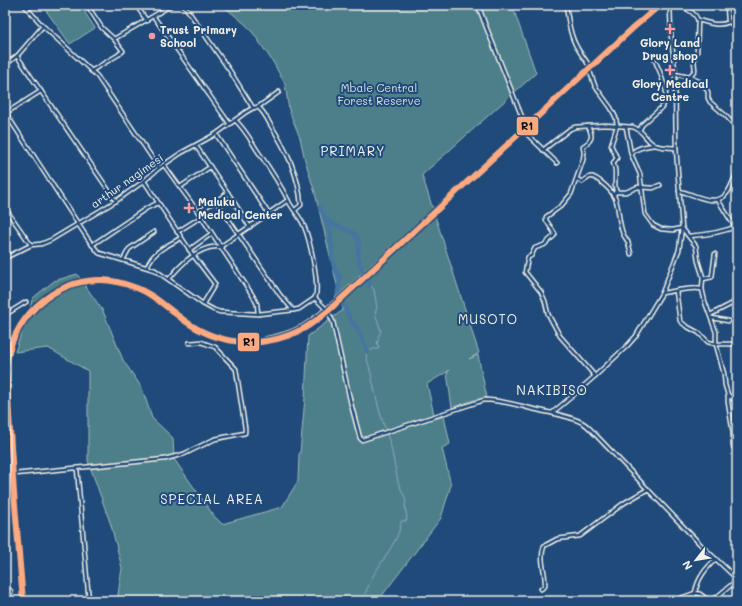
<svg xmlns="http://www.w3.org/2000/svg" width="742" height="606" font-family="Mali,sans-serif">
	<rect width="100%" height="100%" fill="#1f4a7a"/>
	<filter id="ink" filterUnits="userSpaceOnUse"><feTurbulence type="fractalNoise" baseFrequency=".025" numOctaves="2"/><feDisplacementMap in="SourceGraphic" scale="8" xChannelSelector="R" yChannelSelector="G"/><feConvolveMatrix kernelMatrix="1 2 1 2 8 2 1 2 1" color-interpolation-filters="sRGB"/></filter>
	<g filter="url(#ink)">
		<g fill="#4e7f8a" stroke="#a1b8b9">
			<path d="M42,5h38l15,23 -25,16z"/>
			<path d="M222,5h290l24,68 -114,102 57,178 -10,6 9,-4 9,43 -14,2 -21,8 -5,-35 3,-3 -23,14 8,35 9,-3 6,28 -8,4 9,37 -10,33 -63,83h-261l5,-33 -11,-43 -23,-64v-90l-40,-23 -33,4 18,-54 21,-17 23,-7 26,37 20,49 19,28 10,30 21,20 1,21 40,57 8,8 60,-17 16,-26 1,-27 1,-1 5,-55 3,-62 35,-26 -28,-117 -10,-33 -5,-22 -11,-28 -4,-26 -12,-22 -20,-29 -8,-9z"/>
		</g>
		<g fill="none" stroke-linecap="round" stroke-linejoin="round">
			<g stroke="#8aa7bd" stroke-width="1">
				<path d="M369,286l3,1 2,3 3,18 -2,5 6,18 -3,6 1,3 -2,2 2,5 -1,2h-5l-6,4 -1,3c8,24 10,51 20,74"/>
				<path d="M361,601c5,-8 8,-17 12,-25 8,-14 28,-39 28,-55h5l1,-2 -2,-13 1,-6 -8,-18 -7,-35 -4,-13"/>
			</g>
			<g stroke="#4475a1" stroke-width="4.5">
				<path d="M320,207c3,8 8,16 10,24 3,15 -1,34 10,46l-3,22 8,8 6,14 6,7 11,24"/>
				<path d="M327,219l2,3 25,11 5,8 -1,14 4,17 5,5 2,9"/>
			</g>
			<defs>
				<g id="street">
					<path d="M24,5l19,21 54,50 62,92"/>
					<path d="M87,5l15,23 12,11"/>
					<path d="M136,5l11,16"/>
					<path d="M184,5l46,66 23,37"/>
					<path d="M478,5l7,19 39,98 2,10 2,3 29,28"/>
					<path d="M566,5c2,14 4,32 12,44 4,7 9,12 12,19"/>
					<path d="M678,5c8,4 16,6 20,15l-1,32 -3,8 1,10 -6,7"/>
					<path d="M727,5l1,15 9,10"/>
					<path d="M154,17l75,106"/>
					<path d="M698,20c11,3 21,7 31,2"/>
					<path d="M17,56l99,145"/>
					<path d="M5,65l12,-9 26,-30"/>
					<path d="M589,69l6,17 16,22 5,10 1,8 -6,19 6,13 -4,5c5,9 0,18 3,28l-2,4"/>
					<path d="M91,71l27,-16 5,-4 -9,-12 58,-34"/>
					<path d="M674,74l15,3 14,6 5,9v6l2,4 15,13 12,13"/>
					<path d="M258,107c5,4 9,11 12,17 16,25 29,51 31,81l-6,5"/>
					<path d="M5,112l83,127 11,14 56,17 48,34 11,6 6,2 38,2 36,-4 5,-1 16,-11c5,-13 -5,-58 -11,-72 -4,-10 -12,-17 -16,-26 -9,-18 -20,-34 -31,-50 -7,-11 -13,-22 -22,-30"/>
					<path d="M6,113l35,-22"/>
					<path d="M588,126c5,10 5,14 -5,20l1,7 -1,7 -12,34 -10,12 -15,11v3l9,14 -1,2 -10,9 -9,3 -4,8 -3,1 -3,15 16,20 4,9 3,13 12,22 35,40"/>
					<path d="M626,127l5,27 9,20 5,40 8,11 8,4 12,1 9,-2 14,18 2,15 5,16 -1,12 3,13 11,30v12l8,30 1,11 3,10v7l5,31v13l4,7"/>
					<path d="M640,129l2,-4 20,-18 3,-5 1,-11 -6,-19 -6,-14"/>
					<path d="M216,134l53,80"/>
					<path d="M196,146l32,47 22,34"/>
					<path d="M543,150l27,-21 5,-2 30,-2 28,2c11,4 11,11 20,17 6,4 16,3 23,4"/>
					<path d="M632,153c5,-6 15,-7 22,-8"/>
					<path d="M164,165l34,47 55,84 4,8 1,10"/>
					<path d="M577,179l5,3c9,-7 10,-7 19,0 22,17 14,26 21,49 1,5 4,7 6,11 1,4 2,8 3,12"/>
					<path d="M144,181l49,74 22,29 -12,20"/>
					<path d="M180,187l30,-20"/>
					<path d="M679,191c14,2 37,18 48,2 4,-5 6,-13 10,-20"/>
					<path d="M616,192h10l12,-5 15,1 7,-3"/>
					<path d="M718,200l17,27"/>
					<path d="M216,201l64,94 13,15"/>
					<path d="M5,208l26,37"/>
					<path d="M198,212l30,-19"/>
					<path d="M177,232l24,-15"/>
					<path d="M689,236c17,-1 32,-3 48,-10"/>
					<path d="M92,245l55,-37 11,-5"/>
					<path d="M189,250l22,-16"/>
					<path d="M5,258l26,-13 10,-1 10,-4 65,-39 28,-20 15,-13 22,-15 35,-19 30,-22 7,-4 5,-1 21,-15"/>
					<path d="M123,260l6,-11 25,-17"/>
					<path d="M147,267c6,-16 20,-21 34,-29"/>
					<path d="M169,279c12,-15 30,-34 51,-32l68,-47"/>
					<path d="M703,279l9,-2 3,-23"/>
					<path d="M676,291l4,30 6,5 13,7 9,9 8,2h17l4,2"/>
					<path d="M662,293c14,-2 27,-6 40,-4"/>
					<path d="M315,298l13,13 5,11 18,82 9,34 2,2 122,-40c17,0 33,5 49,9 16,4 35,6 50,14 4,2 6,5 9,8l108,113 37,35"/>
					<path d="M5,315l21,-13"/>
					<path d="M710,315l27,-14"/>
					<path d="M712,318l16,3"/>
					<path d="M728,395l9,7"/>
					<path d="M552,413l18,-15 25,-22 33,-31 8,-9 26,-43 17,-43 3,-22 -6,-80 -1,-77 -4,-36 -1,-30"/>
					<path d="M77,469l12,132"/>
					<path d="M5,475l160,-16 19,-5 31,-15 30,-6v-5l-9,-59 -21,-22 -14,-5 -12,1"/>
					<path d="M541,589l4,-3c1,-14 -6,-26 -1,-40l13,-7 23,-3 44,-33 24,-14"/>
					<circle cx="9" cy="592" r="2"/>
					<path d="M673,601l22,-8 -3,8"/>
					<path d="M709,601l-9,-7 -5,-1c3,-15 10,-24 21,-34"/>
					<path d="M712,601l25,-21"/>
				</g>
				<path id="secondary" d="M266,339c33,-6 44,-16 69,-37l304,-280"/>
			</defs>
			<use href="#street" stroke="#f4f1e8" stroke-width="5.5"/>
			<use href="#secondary" stroke="#f4f1e8" stroke-width="6"/>
			<use href="#street" stroke="#1f4a7a" stroke-width="2.5"/>
			<use href="#secondary" stroke="#1f4a7a" stroke-width="3.5"/>
			<defs>
				<path id="rail-1" d="M23,601l-9,-108 -8,-125c4,-47 46,-89 95,-88 11,0 22,3 33,7 21,7 38,26 57,38 33,21 75,23 110,5 10,-5 18,-12 27,-19l305,-283 27,-23"/>
			</defs>
			<use href="#rail-1" stroke="#1f4a7a" stroke-width="9"/>
			<use href="#rail-1" stroke="#ffa980" stroke-width="6"/>
		</g>
	</g>
	<g fill="#ff9aa2" stroke="#1f4a7a" stroke-width="1.5">
		<path d="M668 23h4v4h4v4h-4v4h-4v-4h-4v-4h4z"/>
		<circle cx="152" cy="36" r="4"/>
		<path d="M668 64h4v4h4v4h-4v4h-4v-4h-4v-4h4z"/>
		<path d="M187 202h4v4h4v4h-4v4h-4v-4h-4v-4h4z"/>
	</g>
	<g text-anchor="middle" stroke-width="4" stroke-linejoin="round" paint-order="stroke">
		<g font-size="11" font-weight="bold" fill="#f4f1e8" stroke="#1f4a7a" text-anchor="start">
			<text x="160" y="34">Trust Primary<tspan x="160" dy="13">School</tspan></text>
			<text x="670" y="47" text-anchor="middle">Glory Land<tspan x="670" dy="13">Drug shop</tspan></text>
			<text x="670" y="88" text-anchor="middle">Glory Medical<tspan x="670" dy="13">Centre</tspan></text>
			<text x="198" y="206">Maluku<tspan x="198" dy="13">Medical Center</tspan></text>
		</g>
		<g font-size="11" fill="#dbe0da" stroke="#1f4a7a">
			<text x="379" y="92">Mbale Central<tspan x="379" dy="13">Forest Reserve</tspan></text>
		</g>
		<g font-size="11" fill="#f4f1e8" stroke="#1f4a7a">
			<text transform="translate(127 181) rotate(-35)" y="4">arthur nagimesi</text>
		</g>
		<g font-size="13" letter-spacing="1" fill="#f4f1e8" stroke="#1f4a7a">
			<text x="353" y="156">PRIMARY</text>
			<text x="488" y="324">MUSOTO</text>
			<text x="552" y="395">NAKIBISO</text>
			<text x="212" y="504">SPECIAL AREA</text>
		</g>
	</g>
	<g stroke="#1f4a7a" stroke-width="1.5">
		<rect x="516" y="116" width="23" height="20" rx="4" fill="#ffa980"/>
		<rect x="237" y="332" width="23" height="20" rx="4" fill="#ffa980"/>
	</g>
	<g font-size="11" text-anchor="middle" font-weight="bold" fill="#111">
		<text x="527" y="130">R1</text>
		<text x="249" y="346">R1</text>
	</g>
	<rect width="742" height="606" fill="none" stroke="#1f4a7a" stroke-width="20"/>
	<rect x="10" y="10" width="722" height="586" fill="none" stroke="#f4f1e8" stroke-width="1.5" filter="url(#ink)"/>
	<g transform="translate(696 560) rotate(239)" stroke="#1f4a7a" stroke-width="3" paint-order="stroke">
	<path d="M0-3L7 15L0 10L-7 15Z" fill="#f4f1e8"/>
	<text y="-6" font-size="11" font-weight="bold" text-anchor="middle" fill="#f4f1e8">N</text>
	</g>
</svg>
